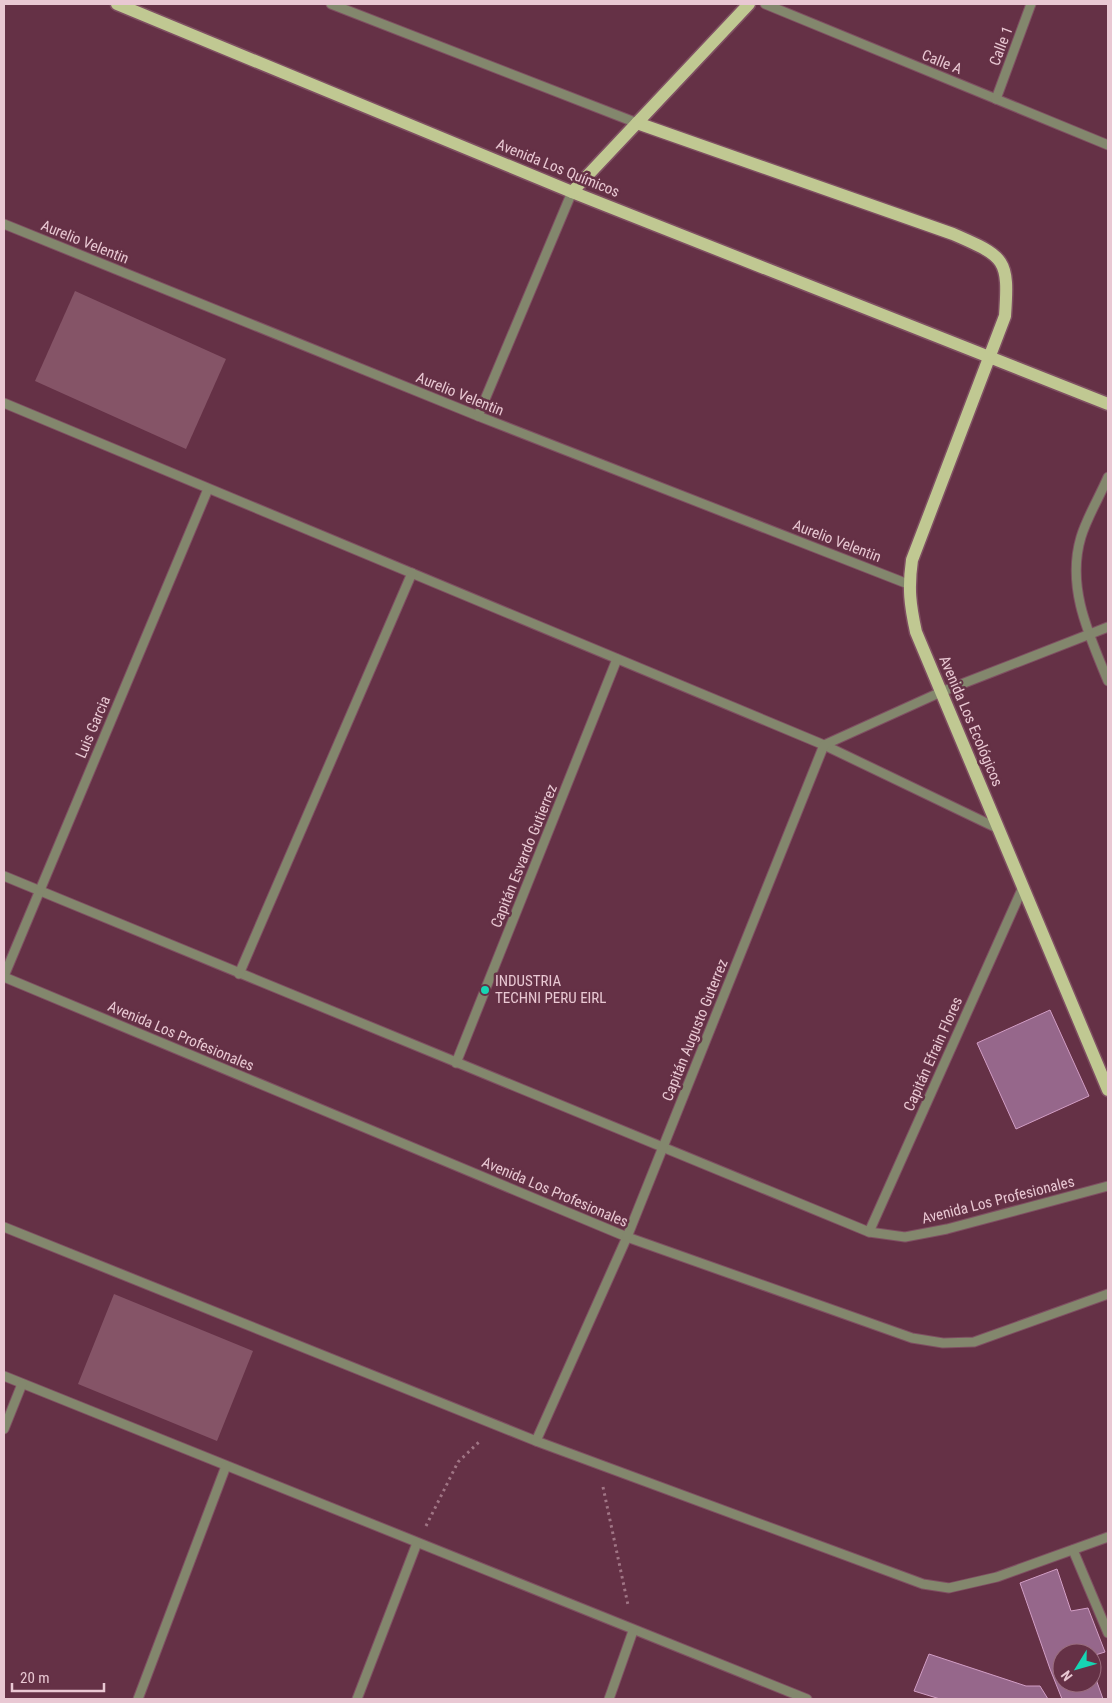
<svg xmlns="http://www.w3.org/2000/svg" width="1112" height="1703" font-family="'Roboto Condensed',sans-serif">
	<rect width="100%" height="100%" fill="#653146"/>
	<g fill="#855467">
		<path d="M75,291l151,68 -40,90 -151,-68z"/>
		<path d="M114,1294l139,57 -36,90 -139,-57z"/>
	</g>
	<g fill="#96678b" stroke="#d29ec5">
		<path d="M1050,1010l39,86 -73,33 -39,-86z"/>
		<path d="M1057,1569l14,42 17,-3 17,44 -13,4v-3h-30v30h30v-15l11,31h-41l-12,-30 -30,-86z"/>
		<path d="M929,1654l97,32h14l8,13h-108l-26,-8z"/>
	</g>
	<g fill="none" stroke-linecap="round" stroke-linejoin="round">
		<defs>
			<g id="minor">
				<path d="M331,4l306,119"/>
				<path d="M765,4l343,141"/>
				<path d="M996,99l35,-95"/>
				<path d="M4,224l474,192 430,168"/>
				<path d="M4,403l820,342 175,84"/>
				<path d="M478,416l94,-224"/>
				<path d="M1108,477c-8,19 -21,40 -27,60 -15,50 8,98 27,144"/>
				<path d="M4,876l865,356 36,5 42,-8 161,-43"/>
				<path d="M239,974l173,-401"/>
				<path d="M4,976l204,-487"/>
				<path d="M4,977l623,260 285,101 31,5 31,-1 134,-48"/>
				<path d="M456,1063l161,-404"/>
				<path d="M4,1227l532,214 387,143 26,4 48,-11 111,-40"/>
				<path d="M869,1232l154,-345"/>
				<path d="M4,1376l803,323"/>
				<path d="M4,1429l18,-45"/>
				<path d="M536,1441l91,-204 197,-492 117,-53 167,-65"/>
				<path d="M1073,1550l35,83"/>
				<path d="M138,1699l88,-233"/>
				<path d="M357,1699l60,-156"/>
				<path d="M609,1699l24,-68"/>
			</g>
			<g id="major">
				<path d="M117,4l455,188 536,212"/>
				<path d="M637,123l316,111c53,23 56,25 52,82l-93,244c-4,28 -2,45 4,72l192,458"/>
				<path d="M572,192l177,-188"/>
			</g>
		</defs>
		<use href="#minor" stroke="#7f4f62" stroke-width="11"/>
		<use href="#major" stroke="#7f4f62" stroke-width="15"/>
		<g stroke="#a07585" stroke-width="3" stroke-dasharray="2.5 4" stroke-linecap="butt">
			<path d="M603,1487l25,118"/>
			<path d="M426,1526l32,-64 22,-21"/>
		</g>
		<use href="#minor" stroke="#83876d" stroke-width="9"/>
		<use href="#major" stroke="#c0c892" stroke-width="12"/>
	</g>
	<circle fill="#16d5b3" stroke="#653146" stroke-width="2" cx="485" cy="990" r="5"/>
	<g text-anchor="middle" stroke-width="5" stroke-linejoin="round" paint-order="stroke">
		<g font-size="15" fill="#e9c8d3" stroke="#653146">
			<text transform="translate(1001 46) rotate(-69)" y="5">Calle 1</text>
			<text transform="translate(942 62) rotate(22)" y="5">Calle A</text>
			<text transform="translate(558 168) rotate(22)" y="5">Avenida Los Químicos</text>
			<text transform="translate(85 242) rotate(22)" y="5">Aurelio Velentin</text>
			<text transform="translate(460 394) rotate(22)" y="5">Aurelio Velentin</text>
			<text transform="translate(837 541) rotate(21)" y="5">Aurelio Velentin</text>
			<text transform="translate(971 721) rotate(67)" y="5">Avenida Los Ecológicos</text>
			<text transform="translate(93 727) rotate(-67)" y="5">Luis Garcia</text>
			<text transform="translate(524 856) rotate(-68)" y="5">Capitán Esvardo Gutierrez</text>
			<text transform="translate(695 1030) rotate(-68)" y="5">Capitán Augusto Guterrez</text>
			<text transform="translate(181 1036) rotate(23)" y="5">Avenida Los Profesionales</text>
			<text transform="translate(933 1054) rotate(-66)" y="5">Capitán Efrain Flores</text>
			<text transform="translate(555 1192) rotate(23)" y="5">Avenida Los Profesionales</text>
			<text transform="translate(998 1200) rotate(-14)" y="5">Avenida Los Profesionales</text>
		</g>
		<g font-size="15" fill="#e9c8d3" stroke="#653146" text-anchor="start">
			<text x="495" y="986">INDUSTRIA<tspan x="495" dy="17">TECHNI PERU EIRL</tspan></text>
		</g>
	</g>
	<rect width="1112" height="1703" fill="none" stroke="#e9c8d3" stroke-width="10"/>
	<g transform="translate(1077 1668) rotate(233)"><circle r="24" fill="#653146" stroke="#9a6d7e"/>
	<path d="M0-4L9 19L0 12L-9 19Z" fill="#16d5b3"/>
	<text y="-8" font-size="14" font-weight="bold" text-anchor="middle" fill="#e9c8d3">N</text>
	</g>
	<path d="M12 1683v8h92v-8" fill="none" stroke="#e9c8d3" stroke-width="2.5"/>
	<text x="20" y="1683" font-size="15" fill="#e9c8d3" stroke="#653146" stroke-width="4" paint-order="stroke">20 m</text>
</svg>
